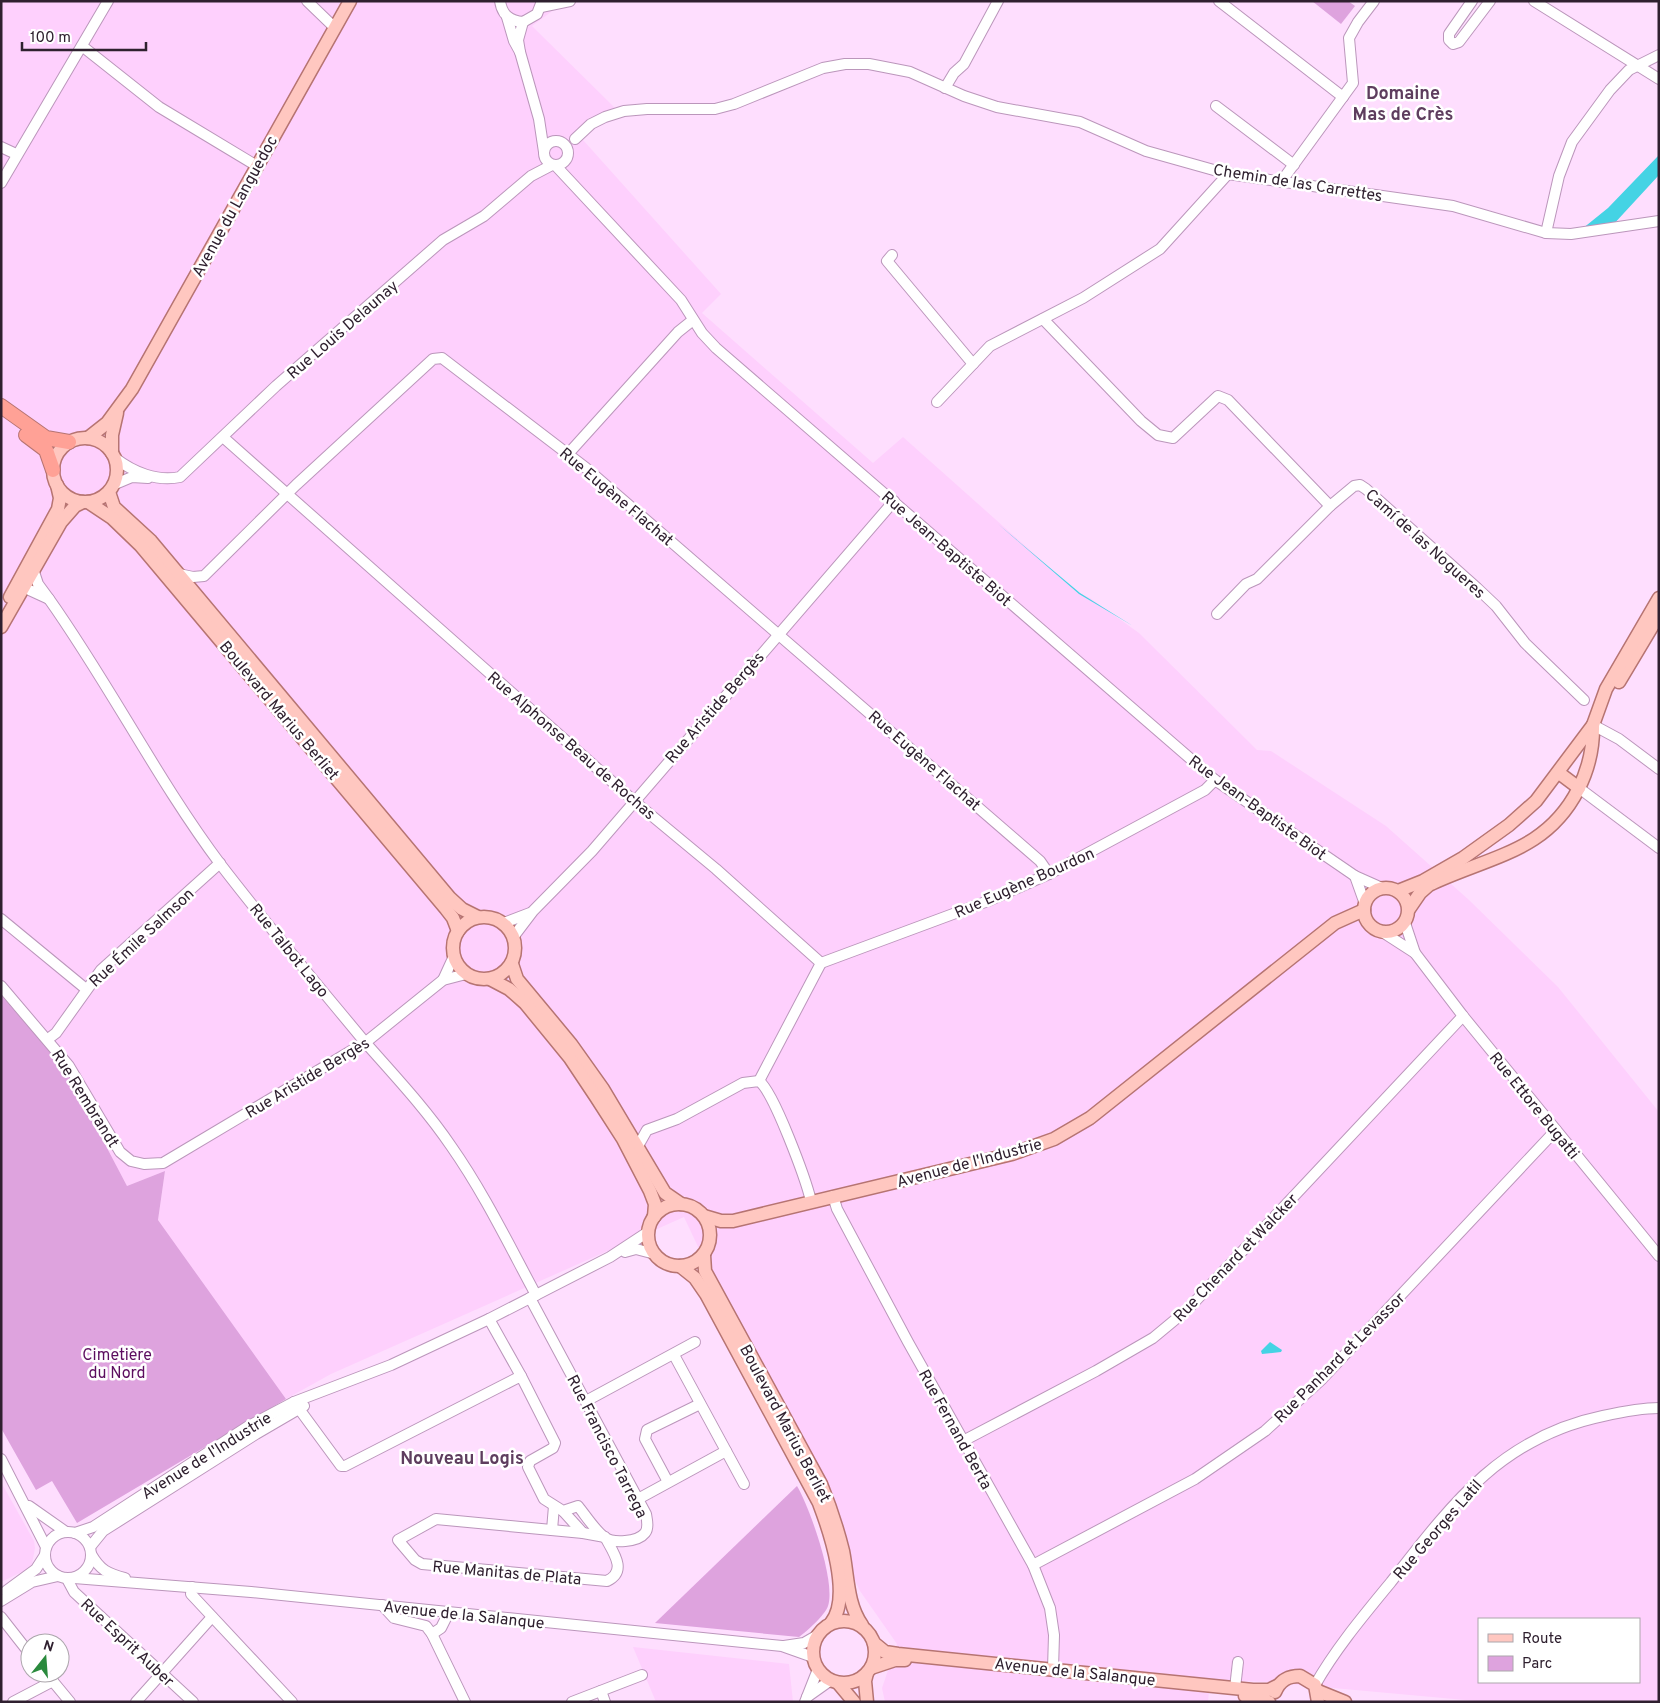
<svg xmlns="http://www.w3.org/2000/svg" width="1660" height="1703" font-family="Overpass,sans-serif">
	<rect width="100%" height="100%" fill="#fedefe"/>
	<g fill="#fed0fd" fill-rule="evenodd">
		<path d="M1,1h565l-34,25 83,82 -26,10 -14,13 146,163 -19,19 171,150 30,-26 174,155 13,6 49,35 118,117 14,1 115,75 83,74 89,87 101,125v590h-172l-219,-20 -58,-2 -2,22h-323l-3,-14 15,-44 -37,-53 -176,-374 -353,157 -45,25 -128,-179 7,-49 -38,15 -61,-116 -65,-75zM1479,1619h160v63h-160z"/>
		<path d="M1,1482l33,59 1,7 -3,16 -8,7 -23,11z"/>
		<path d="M633,1647l156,17 4,38h-137z"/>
	</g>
	<g fill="#dea3de">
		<path d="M1312,1h36l7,5 -14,18z"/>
		<path d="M1,995l65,75 61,116 38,-15 -7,49 128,179 -209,124 -25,-42 -16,9 -35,-62z"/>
		<path d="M797,1486c13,22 39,96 31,120 -3,9 -21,25 -29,31l-144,-14z"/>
	</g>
	<g fill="#44d3e4">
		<path d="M1659,155v20l-47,51 -30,3 26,-21z"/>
		<path d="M998,524l82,69 53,33 37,35 -37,-35 -54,-32z"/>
		<path d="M1270,1342l12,8 -1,2 -19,2 -1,-3z"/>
	</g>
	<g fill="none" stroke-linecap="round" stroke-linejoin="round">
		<defs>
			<g id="minor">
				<path d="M307,1l28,27"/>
				<path d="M500,1c2,14 10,20 23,21l14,-8 5,-13"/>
				<path d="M1219,1l124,96"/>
				<path d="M1472,1l-23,33v6l4,4 6,-2 31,-41"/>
				<path d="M1534,1l125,78"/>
				<path d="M541,7l29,-6"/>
				<path d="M507,17l7,24 6,11 -2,-12 5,-18"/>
				<path d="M82,46l77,61 98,59"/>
				<path d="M520,52l19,67 5,33"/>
				<path d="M945,88l9,-15 10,-9 34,-63"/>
				<path d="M1216,106l78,59"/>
				<path d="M575,139l16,-15 14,-7 19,-6 23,-2h68l19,-5 89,-36 22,-4h24l41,8 54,24 33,11 83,15 66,29 82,23 225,32 93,27 25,1 88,-13"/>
				<circle cx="556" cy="153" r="12"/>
				<path d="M1,147l15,7"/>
				<path d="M556,166l125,134 21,33 14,15 499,432 140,96"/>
				<path d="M1281,182l72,-99 -4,-45 9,-16 16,-21"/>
				<path d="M1,183l107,-182"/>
				<path d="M1546,233l13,-57 13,-34 38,-52 19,-20 30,-15"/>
				<path d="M892,255l-5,6 86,103"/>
				<path d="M1043,319l98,102 17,14 15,3 45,-42 10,4 102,106 24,-20 6,-1 6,4 111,99 19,18 29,37 59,57"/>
				<path d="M937,402l53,-56 93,-48 77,-49 68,-75"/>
				<path d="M224,438l410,363 82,68 105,94 -62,118"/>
				<path d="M568,454l110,-122 15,-12"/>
				<path d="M115,458c18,14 42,24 65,19l96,-91 167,-146 41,-24 47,-40 21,-11"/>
				<path d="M113,485l19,-8 16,1"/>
				<path d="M179,574l14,3 11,-1 92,-91 137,-126 9,-1 144,110 454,393 9,13"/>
				<path d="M25,581v7l24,11 -11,-15 -4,-12"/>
				<path d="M49,599c61,86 109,182 172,266 46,60 95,118 143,176 30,34 62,68 87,105 33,47 58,99 85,149"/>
				<path d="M1217,614l29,-30 11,-5 73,-73"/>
				<path d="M1593,725l26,14 40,30"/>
				<path d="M1579,788l80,60"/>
				<path d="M1365,904l-10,-28 27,12"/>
				<path d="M1,919l85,70"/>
				<path d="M504,923l26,-10"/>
				<path d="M1384,933l31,20 -10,-30"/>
				<path d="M514,936l19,-25 59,-60 302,-350"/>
				<path d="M1415,953l48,63 196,240"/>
				<path d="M821,963l167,-62 61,-27 156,-84 10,-10"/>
				<path d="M443,980l11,-24"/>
				<path d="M1,986l68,80 51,86 11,9 13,3 19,-1 203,-121 77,-62 23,-6"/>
				<path d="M48,1039l8,-6 45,-63 119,-107"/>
				<path d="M638,1146l9,-16 30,-11 66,-36 16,-2c15,11 47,99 52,120"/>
				<path d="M833,1196l4,13 71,133 125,223 17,43 4,27 -1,34"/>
				<path d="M625,1252l11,-3 19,5"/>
				<path d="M489,1319l32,57"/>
				<path d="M674,1355l70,129"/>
				<path d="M586,1401l109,-59"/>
				<path d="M294,1402l47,64h4l176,-90 34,67 -2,5 -23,13 -2,6 16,32 19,12 15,-5c8,10 16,23 26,31 9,7 34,5 41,-4 4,-5 2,-13 1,-19l-116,-216"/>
				<path d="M963,1441l133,-70 57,-33 35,-29 275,-293"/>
				<path d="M1,1459l45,88"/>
				<path d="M668,1482l-23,-43 2,-9 53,-26"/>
				<path d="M638,1499l88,-48"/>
				<path d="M29,1506l37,26"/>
				<path d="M563,1511l20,22"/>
				<path d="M436,1519l147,14 22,4c8,15 23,34 2,44l-185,-17 -7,-4 -17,-20z"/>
				<path d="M552,1530l2,-24"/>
				<circle cx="68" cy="1555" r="23"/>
				<path d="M75,1533l18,-6 154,-100 47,-25 97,-37 98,-46 121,-62 38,-25"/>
				<path d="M90,1547l13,-16 153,-97 48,-28"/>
				<path d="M91,1554c9,16 17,20 34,24"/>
				<path d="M1033,1565l162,-86 70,-48 57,-52 234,-249"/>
				<path d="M74,1578l177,14 531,54 31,11"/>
				<path d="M67,1579l7,13 119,110"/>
				<path d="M192,1587l-1,7 101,108"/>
				<path d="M6,1591l30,-22 9,-14"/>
				<path d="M1,1601l31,-19 26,-6"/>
				<path d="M382,1605l12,13 32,8 6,8 33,68"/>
				<path d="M1,1617l29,37"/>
				<path d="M432,1634l9,-6 8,-16"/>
				<path d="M784,1646l20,-3 12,-7"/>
				<path d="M46,1673l24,29"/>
				<path d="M1315,1685c21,-37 49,-70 76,-103 60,-77 110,-145 212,-166 18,-4 37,-8 56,-8"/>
				<path d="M1235,1688l3,-26"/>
				<path d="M601,1691l4,11"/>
				<path d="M807,1697l24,-17"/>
				<path d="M13,1702l40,-21"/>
				<path d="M136,1702l76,-85"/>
				<path d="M572,1702l70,-27"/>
				<path d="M805,1702l13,-33"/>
			</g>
			<g id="major">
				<path d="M88,438l19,-15 25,-34 218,-388"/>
				<circle cx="85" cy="470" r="32"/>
				<path d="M112,453v-18l5,-22"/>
				<path d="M109,492l5,15 37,34 299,357 12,11 16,8"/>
				<path d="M88,502l24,16 28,27 306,364 7,9 5,13"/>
				<path d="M10,597l48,-88 2,-11 -3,-13"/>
				<path d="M1,627l60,-105 14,-16 8,-4"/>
				<path d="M1619,682l40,-67"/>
				<path d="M1559,773l20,15"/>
				<circle cx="1386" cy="910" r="22"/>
				<path d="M1398,891l25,-10 40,-23 46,-33 27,-24 57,-76 13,-36 53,-91"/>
				<path d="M1409,909l11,-16 9,-8c32,-16 76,-27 105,-46 38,-25 60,-69 59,-114"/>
				<circle cx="484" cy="948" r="31"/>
				<path d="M512,964l5,15 54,65 32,45 62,104 16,11"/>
				<path d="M490,979l19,10 16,14 45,55 26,39 27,42 27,52 5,13 -1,13"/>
				<circle cx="679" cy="1235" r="31"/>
				<path d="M704,1216l17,5h12l279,-67 42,-15 36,-21 245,-195 29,-13"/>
				<path d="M704,1255l1,16 116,213c9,22 16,43 22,67 5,25 4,53 19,74"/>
				<path d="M680,1266l15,12 11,16 113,209c11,29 33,94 12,120"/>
				<circle cx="844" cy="1652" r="31"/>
				<path d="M874,1643l11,9 13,2 355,36h16l8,-4"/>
				<path d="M871,1668l24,-8h10"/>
				<path d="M838,1683l16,19"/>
				<path d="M1318,1691l27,11"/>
				<path d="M1275,1692c5,-12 13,-16 25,-16l15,9 3,17"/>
				<path d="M1245,1696l24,6"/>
				<path d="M867,1702l-2,-21 2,-8"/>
			</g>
			<g id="highway">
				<path d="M1,406l45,32 23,4"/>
				<path d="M26,435l20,15 7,20"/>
			</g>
		</defs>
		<use href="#minor" stroke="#bb96bb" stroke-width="12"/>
		<use href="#major" stroke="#b67472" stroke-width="15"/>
		<use href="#highway" stroke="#b67472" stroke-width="16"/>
		<use href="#minor" stroke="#fff" stroke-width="10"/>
		<use href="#major" stroke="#ffc7c0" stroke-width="12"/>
		<use href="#highway" stroke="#ffa196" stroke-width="14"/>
	</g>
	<g text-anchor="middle" stroke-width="5" stroke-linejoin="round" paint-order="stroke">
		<g font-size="16" fill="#2f202f" stroke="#fff">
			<text transform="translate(1298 182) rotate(9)" y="6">Chemin de las Carrettes</text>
			<text transform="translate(234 206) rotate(-61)" y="6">Avenue du Languedoc</text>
			<text transform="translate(342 329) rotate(-41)" y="6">Rue Louis Delaunay</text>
			<text transform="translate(617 496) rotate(40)" y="6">Rue Eugène Flachat</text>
			<text transform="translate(1426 543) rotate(42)" y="6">Camí de las Nogueres</text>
			<text transform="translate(947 548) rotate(41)" y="6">Rue Jean-Baptiste Biot</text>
			<text transform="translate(714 707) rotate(-49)" y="6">Rue Aristide Bergès</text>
			<text transform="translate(280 710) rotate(50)" y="6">Boulevard Marius Berliet</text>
			<text transform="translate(572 745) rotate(41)" y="6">Rue Alphonse Beau de Rochas</text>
			<text transform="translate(925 760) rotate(41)" y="6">Rue Eugène Flachat</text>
			<text transform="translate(1258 807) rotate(36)" y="6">Rue Jean-Baptiste Biot</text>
			<text transform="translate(1024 882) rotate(-24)" y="6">Rue Eugène Bourdon</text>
			<text transform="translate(141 937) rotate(-43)" y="6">Rue Émile Salmson</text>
			<text transform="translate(290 950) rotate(51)" y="6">Rue Talbot Lago</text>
			<text transform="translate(307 1077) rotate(-31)" y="6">Rue Aristide Bergès</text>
			<text transform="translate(86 1098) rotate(58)" y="6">Rue Rembrandt</text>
			<text transform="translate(1535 1105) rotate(51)" y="6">Rue Ettore Bugatti</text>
			<text transform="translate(969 1162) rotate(-15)" y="6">Avenue de l'Industrie</text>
			<text transform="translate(1235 1257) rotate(-46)" y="6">Rue Chenard et Walcker</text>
			<text transform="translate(1339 1357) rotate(-45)" y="6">Rue Panhard et Levassor</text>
			<text transform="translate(786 1423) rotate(62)" y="6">Boulevard Marius Berliet</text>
			<text transform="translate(956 1429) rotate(61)" y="6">Rue Fernand Berta</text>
			<text transform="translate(608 1446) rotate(63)" y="6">Rue Francisco Tarrega</text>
			<text transform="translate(206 1455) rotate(-32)" y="6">Avenue de l'Industrie</text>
			<text transform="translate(1437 1529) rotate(-49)" y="6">Rue Georges Latil</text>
			<text transform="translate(507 1572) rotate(5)" y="6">Rue Manitas de Plata</text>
			<text transform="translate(464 1614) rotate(6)" y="6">Avenue de la Salanque</text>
			<text transform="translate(128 1642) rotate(43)" y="6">Rue Esprit Auber</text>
			<text transform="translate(1075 1671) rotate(6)" y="6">Avenue de la Salanque</text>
		</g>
		<g font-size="16" fill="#5c0e5f" stroke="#fff">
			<text x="117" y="1360">Cimetière<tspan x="117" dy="18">du Nord</tspan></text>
		</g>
		<g font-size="18" font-weight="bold" fill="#5e3d5e" stroke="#fff">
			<text x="1403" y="99">Domaine<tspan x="1403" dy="21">Mas de Crès</tspan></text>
			<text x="462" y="1464">Nouveau Logis</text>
		</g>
	</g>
	<rect width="1660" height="1703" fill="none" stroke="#2f202f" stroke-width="5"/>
	<rect x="1478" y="1618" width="162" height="65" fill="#ffffff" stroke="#aca6ac"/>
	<rect x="1488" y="1634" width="25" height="8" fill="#ffc7c0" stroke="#aca6ac"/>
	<text x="1522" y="1643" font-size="15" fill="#2f202f">Route</text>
	<rect x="1488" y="1656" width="25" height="15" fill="#dea3de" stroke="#aca6ac"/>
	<text x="1522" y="1668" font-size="15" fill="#2f202f">Parc</text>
	<g transform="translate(45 1658) rotate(17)"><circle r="24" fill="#ffffff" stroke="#aca6ac"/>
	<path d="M0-4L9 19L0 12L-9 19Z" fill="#2a8a3d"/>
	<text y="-8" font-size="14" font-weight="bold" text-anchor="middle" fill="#2f202f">N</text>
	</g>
	<path d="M22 42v8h124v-8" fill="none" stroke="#2f202f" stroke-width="2.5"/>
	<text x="30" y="42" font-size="15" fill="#2f202f" stroke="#ffffff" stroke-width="4" paint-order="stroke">100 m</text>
</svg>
